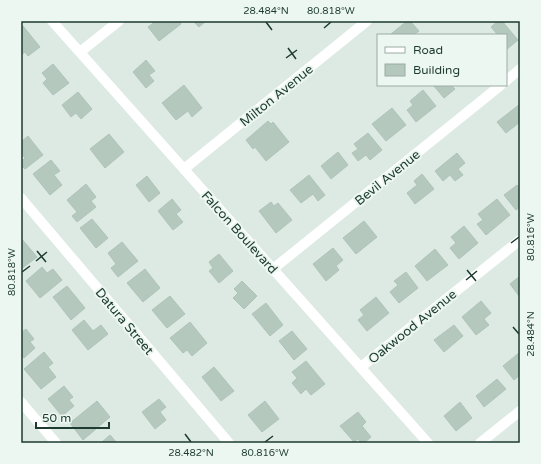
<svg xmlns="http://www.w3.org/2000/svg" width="541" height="464" font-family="'Varela Round',sans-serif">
	<rect width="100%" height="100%" fill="#ddeae3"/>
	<g fill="#b5c8be" stroke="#afc4b9">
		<path d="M156,21h23l2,3 -22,17 -11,-14z"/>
		<path d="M193,21h13l-7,6z"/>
		<path d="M407,21h3l9,10 -5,4h-21l-2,-1z"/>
		<path d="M498,21h4l16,19 -12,10v-15h-11l2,-1 -6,-7z"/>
		<path d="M23,26l17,21 -12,9 -3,-4 -4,3v-27z"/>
		<path d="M146,60l9,11 -6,4 5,6 -8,7 -13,-16z"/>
		<path d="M53,64l16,19 -16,12 -10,-12 4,-4 -5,-6z"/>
		<path d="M184,85l18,23 -10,9 -4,-6 -12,9 -14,-17z"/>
		<path d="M433,85h18l4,4 -11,9z"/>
		<path d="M423,90l13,16 -20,16 -9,-12 6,-5 -3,-4z"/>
		<path d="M78,92l14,17 -11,10 -5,-6 -5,4 -9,-12z"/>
		<path d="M520,104v18l-14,11 -9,-11z"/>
		<path d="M392,108l14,17 -20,16 -14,-17z"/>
		<path d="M268,121l3,3 2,-2 16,20 -23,19 -11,-14 -2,2 -7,-9z"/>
		<path d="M368,133l14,17 -12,10 -4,-5 -8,6 -6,-8 6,-4 -4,-5z"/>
		<path d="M109,134l15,18 -19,16 -15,-19z"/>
		<path d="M28,136l15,19 -18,14 -4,-4v-3l4,-4 -4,-5v-11z"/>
		<path d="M338,152l10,13 -17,14 -10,-13z"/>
		<path d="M457,153l8,10 -7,6 5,6 -8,6 -5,-6 -7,6 -8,-10z"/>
		<path d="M51,160l9,11 -6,4 8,10 -12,10 -17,-21z"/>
		<path d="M422,174l12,15 -19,15 -8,-11 10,-8 -3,-4z"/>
		<path d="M309,175l16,20 -7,6 -5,-7 -12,9 -11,-13z"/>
		<path d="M147,176l13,17 -11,9 -13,-17z"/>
		<path d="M86,184l10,13 -5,4 5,6 -19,15 -5,-6 5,-4 -10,-12z"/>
		<path d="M517,185l3,4v18l-4,3 -12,-15z"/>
		<path d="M172,199l9,11 -5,4 7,8 -10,8 -15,-19z"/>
		<path d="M497,199l13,16 -24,20 -9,-11 6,-4 -5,-6z"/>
		<path d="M271,202l3,4 4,-3 14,17 -16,13 -17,-22z"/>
		<path d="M92,219l16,19 -12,10 -16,-20z"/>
		<path d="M364,221l13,16 -21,17 -13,-16z"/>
		<path d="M464,226l14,17 -19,16 -9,-11 6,-5 -5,-6z"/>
		<path d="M21,238l16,19 -16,12z"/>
		<path d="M122,242l16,19 -20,16 -7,-9 5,-4 -8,-11z"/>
		<path d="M333,248l10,12 -7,6 3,4 -13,11 -13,-17z"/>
		<path d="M435,249l13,16 -21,16 -12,-15z"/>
		<path d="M219,254l14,17 -14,12 -10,-12 4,-3 -4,-6z"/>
		<path d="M42,267l5,6 6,-4 9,11 -22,18 -14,-17z"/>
		<path d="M145,269l15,19 -17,14 -16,-19z"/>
		<path d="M406,272l12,16 -19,15 -9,-11 8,-7 -4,-4z"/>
		<path d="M520,276v19l-1,1 -9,-12z"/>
		<path d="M242,281l15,15 -13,13 -11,-11 5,-5 -4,-4z"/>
		<path d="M67,286l18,22 -14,12 -18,-23z"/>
		<path d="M170,296l15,18 -18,14 -15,-18z"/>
		<path d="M376,297l13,16 -22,18 -9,-11 6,-5 -4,-5z"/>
		<path d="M481,301l10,12 -7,6 5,6 -13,10 -14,-18z"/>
		<path d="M266,303l17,22 -13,11 -18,-22z"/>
		<path d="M84,320l9,11 8,-6 7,9 -20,16 -16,-20z"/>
		<path d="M190,322l17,21 -15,13 -5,-6 -4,3 -13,-15z"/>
		<path d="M454,325l9,11 -19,16 -10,-12z"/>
		<path d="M26,329l8,10 -4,3 5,6 -11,10 -3,-3v-24l1,1z"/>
		<path d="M292,331l15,18 -13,11 -15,-19z"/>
		<path d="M44,352l9,11 -5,4 8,10 -15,12 -17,-20z"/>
		<path d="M520,352v23l-6,5 -11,-14z"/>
		<path d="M306,361l19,23 -14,11 -5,-6 -5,5 -9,-11 5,-5 -5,-6z"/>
		<path d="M214,367l20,24 -13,10 -19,-24z"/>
		<path d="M497,379l9,10 -22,18 -8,-11z"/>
		<path d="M64,386l9,11 -4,3 5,6 -12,10 -14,-17z"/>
		<path d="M159,399l7,8 -6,5 6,8 -11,9 -13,-17z"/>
		<path d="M97,401l13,16 -27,23 -13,-17z"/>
		<path d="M265,401l14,18 -17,13 -14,-17z"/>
		<path d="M460,402l12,16 -16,13 -12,-15z"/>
		<path d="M358,412l8,10 -4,4 9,11 -7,6h-3l-3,-4 -4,3 -14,-16z"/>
		<path d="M110,435l7,8h-16z"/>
	</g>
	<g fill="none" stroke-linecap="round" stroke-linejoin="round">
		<g stroke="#fff" stroke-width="10">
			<path d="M52,21l376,422"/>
			<path d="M80,52l39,-31"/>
			<path d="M506,81l14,-12"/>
			<path d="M184,169l183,-148"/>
			<path d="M21,198l208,245"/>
			<path d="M273,269l228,-184"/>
			<path d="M361,367l159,-127"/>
			<path d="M21,402l35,41"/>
			<path d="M480,443l40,-32"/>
		</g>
	</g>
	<path fill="none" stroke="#1d3b30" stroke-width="1.5" d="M266,22l6,8M324,28l7,-6M288,48l8,11M286,58l11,-8M511,243l8,-6M37,251l9,11M36,261l11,-9M467,270l9,11M22,272l8,-6M466,280l11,-9M513,327l6,7M185,434l6,8M265,442l8,-6"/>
	<g text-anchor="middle" stroke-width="4" stroke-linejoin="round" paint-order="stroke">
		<g font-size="13" fill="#1d3b30" stroke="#edf7f1">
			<text transform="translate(276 95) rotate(-39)" y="5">Milton Avenue</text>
			<text transform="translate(387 177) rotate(-39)" y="5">Bevil Avenue</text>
			<text transform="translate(240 232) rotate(48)" y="5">Falcon Boulevard</text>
			<text transform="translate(125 321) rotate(50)" y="5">Datura Street</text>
			<text transform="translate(412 326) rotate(-39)" y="5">Oakwood Avenue</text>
		</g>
	</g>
	<rect width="541" height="464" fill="none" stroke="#edf7f1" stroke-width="44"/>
	<rect x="377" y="34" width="130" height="52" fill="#edf7f1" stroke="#9aaca4"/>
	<rect x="385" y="47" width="20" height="6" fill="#ffffff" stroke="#9aaca4"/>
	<text x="413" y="54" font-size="12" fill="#1d3b30">Road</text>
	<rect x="385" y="64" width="20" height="12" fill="#b5c8be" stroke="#9aaca4"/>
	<text x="413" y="74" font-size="12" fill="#1d3b30">Building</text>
	<path d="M36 422v6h73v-6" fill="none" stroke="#1d3b30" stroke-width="2"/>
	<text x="42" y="422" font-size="12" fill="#1d3b30" stroke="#edf7f1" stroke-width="3" paint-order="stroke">50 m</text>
	<rect x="22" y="22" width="497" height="420" fill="none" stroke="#1d3b30" stroke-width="1.5"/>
	<g font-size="10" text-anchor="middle" fill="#1d3b30">
		<text x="266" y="14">28.484°N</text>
		<text x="331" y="14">80.818°W</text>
		<text transform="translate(530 237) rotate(-90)" y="4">80.816°W</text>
		<text transform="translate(11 272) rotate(-90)" y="4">80.818°W</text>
		<text transform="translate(530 334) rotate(-90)" y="4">28.484°N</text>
		<text x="191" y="456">28.482°N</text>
		<text x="265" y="456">80.816°W</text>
	</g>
</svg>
